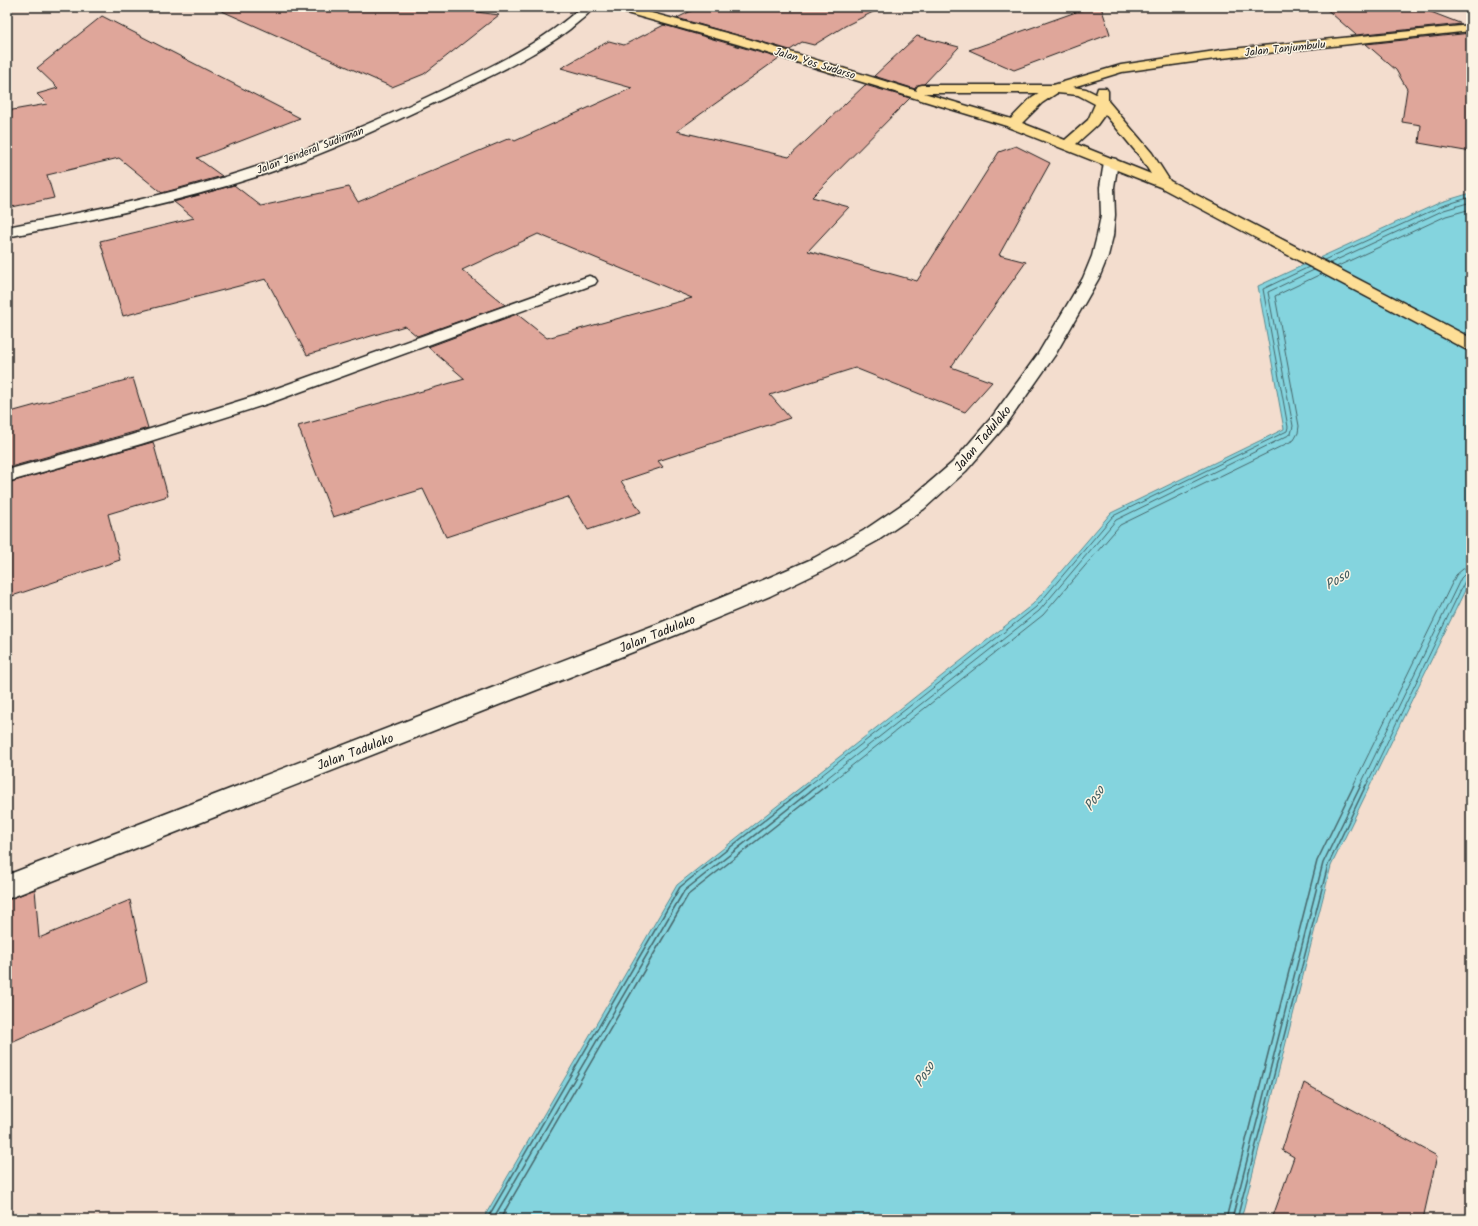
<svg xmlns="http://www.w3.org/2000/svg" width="1478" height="1226" font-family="Kalam,sans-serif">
	<rect width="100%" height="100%" fill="#f3ddce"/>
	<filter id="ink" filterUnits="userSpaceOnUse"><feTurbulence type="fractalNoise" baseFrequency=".025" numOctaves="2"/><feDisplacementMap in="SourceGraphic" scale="8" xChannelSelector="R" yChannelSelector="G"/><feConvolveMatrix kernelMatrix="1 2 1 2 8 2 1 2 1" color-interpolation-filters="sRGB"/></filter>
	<g filter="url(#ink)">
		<path fill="#84d4de" stroke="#5a8a90" d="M1471,193v385l-140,288 -90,353h-758l194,-334 356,-281 78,-91 173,-84 -26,-143 183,-84z"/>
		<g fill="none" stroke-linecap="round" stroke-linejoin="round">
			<g stroke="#46666a" stroke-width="1">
				<path d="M1324,260l118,-54 29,-9"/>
				<path d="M1330,263l114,-53 27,-8"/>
				<path d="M1336,267l110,-51 25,-7"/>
				<path d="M808,786l228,-179 77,-91 174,-85 1,-4 -25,-138 46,-22"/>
				<path d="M817,786l222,-175 77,-91 175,-86 2,-8 -25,-134 46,-22"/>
				<path d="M826,786l217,-171 77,-90 174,-85 4,-7 1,-7 -24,-130 46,-22"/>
				<path d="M1353,786l103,-211 7,-6 8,-2"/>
				<path d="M1360,786l101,-208 4,-4 6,-1"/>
				<path d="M1366,786l99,-205 6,-3"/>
			</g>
			<g stroke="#46666a" stroke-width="1.5">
				<path d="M487,1219l193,-332 129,-102"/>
				<path d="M493,1219l191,-328 134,-106"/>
				<path d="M500,1219l188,-324 139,-110"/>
				<path d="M1226,1219l91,-358 37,-76"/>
				<path d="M1232,1219l91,-356 38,-78"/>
				<path d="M1237,1219l91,-354 38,-80"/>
			</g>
		</g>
		<g fill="#dfa69a" stroke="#1c1c1c">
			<path d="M213,7h226l60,8 -75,59 -32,13z"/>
			<path d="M699,7h184l-38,19 -31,19 -12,-3 -12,8 -113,-32z"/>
			<path d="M1090,7h11l9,27 -96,36 -45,-20z"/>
			<path d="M1324,7h94l44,17 -106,11z"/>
			<path d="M102,16l198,102 -103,40 25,18 -60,17 -43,-35 -72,17 7,23 -42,9 -5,-19v-77l40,-7 -10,-10 21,-6 -21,-20z"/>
			<path d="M664,25l115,33 -102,73 112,26 76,-72 45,13 -98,99 37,10 -41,44 109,30 82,-129 17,-6 34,17 -51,92 27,7 -75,105 41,15 -27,30 -110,-44 -85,27 20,23 -132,43 5,6 -42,14 20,31 -53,18 -20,-33 -122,40 -23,-48 -90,28 -35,-91 167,-47 -37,-32 89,-33 30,24 145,-40 -154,-64 -76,36 43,35 -88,31 -12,-10 -98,29 -41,-76 -143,37 -23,-75 94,-23 -20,-16 60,-17 27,21 88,-19 9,15 152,-64 5,3 117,-53 -71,-20 48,-27 15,4z"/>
			<path d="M1471,33v119l-52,-9 2,-18 -19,-3 5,-33 -11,-19 -30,-26z"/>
			<path d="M917,36l42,11 -35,37 -6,1 -3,4 -41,-13z"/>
			<path d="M133,378l15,50 -141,40v-55z"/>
			<path d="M153,442l15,54 -60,18 12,46 -108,36 -5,-30v-83z"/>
			<path d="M35,889l4,49 91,-38 17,81 -140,63v-144z"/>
			<path d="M1304,1083l133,73 -14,63h-151l22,-62 -12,-7z"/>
		</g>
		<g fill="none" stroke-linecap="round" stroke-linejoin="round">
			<defs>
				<g id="minor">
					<path d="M581,7h13c-6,8 -16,15 -24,22 -30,23 -65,40 -100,57 -68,32 -136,65 -208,89 -83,27 -170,45 -255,62v-10c82,-16 166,-32 246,-59 64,-21 126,-48 187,-77 50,-24 100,-46 141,-84z"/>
					<path d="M1111,158l5,1 2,3 -4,25 1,28 -2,21 -5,20 -9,22 -44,77 -49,70 -40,46 -42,38 -47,32 -49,27 -58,28 -94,39 -669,264v-24l653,-252 94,-39 60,-26 49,-27 47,-32 42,-36 40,-46 46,-63 45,-76 9,-22 5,-20 4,-21 -1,-28 4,-25 2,-3z"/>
					<path d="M589,276l6,2 2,3 -2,3 -328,120 -126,40 -134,38v-12l121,-34 127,-40z"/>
				</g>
				<path id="major" d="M610,7h19l116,31 172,53 -1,-2 2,-3 4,-1h132l4,1 2,3 -2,3 -4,1h-130l94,28 2,3 -2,3 -5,1 -276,-84 -125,-35z"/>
				<path id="highway" d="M1471,25v6l-249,27 -100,14 -49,15 13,2 10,5 2,-6h8l2,3v10l44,52 18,28 301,157v12l-6,-1 -305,-162 -152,-60 -2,-3 26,-27 18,-11 71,-21 101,-15zM1057,93l21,2 17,9 -7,16 -23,20 -43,-17 20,-20zM1105,114l36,44 10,16 -75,-30 21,-19z"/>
			</defs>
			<use href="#minor" stroke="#1c1c1c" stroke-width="3"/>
			<use href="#major" stroke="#1c1c1c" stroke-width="3"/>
			<use href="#highway" stroke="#1c1c1c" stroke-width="3"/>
			<use href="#minor" fill="#fcf5e5" fill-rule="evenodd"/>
			<use href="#major" fill="#fdde96" fill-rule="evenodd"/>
			<use href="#highway" fill="#fdde96" fill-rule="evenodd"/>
		</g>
	</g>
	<g text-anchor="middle" stroke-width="3" stroke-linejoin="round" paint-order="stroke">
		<g font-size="11" fill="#1c1c1c" stroke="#fcf5e5">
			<text transform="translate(1285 48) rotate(-6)" y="4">Jalan Tanjumbulu</text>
			<text transform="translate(815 63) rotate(17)" y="4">Jalan Yos Sudarso</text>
			<text transform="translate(310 150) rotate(-21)" y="4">Jalan Jenderal Sudirman</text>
		</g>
		<g font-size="13" fill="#1c1c1c" stroke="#fcf5e5">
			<text transform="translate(982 438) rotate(-50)" y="5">Jalan Tadulako</text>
			<text transform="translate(657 633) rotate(-22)" y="5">Jalan Tadulako</text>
			<text transform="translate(355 751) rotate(-21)" y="5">Jalan Tadulako</text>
		</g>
		<g font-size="14" font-style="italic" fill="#405c60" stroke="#fcf5e5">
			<text transform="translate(1337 579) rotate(-32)" y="5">Poso</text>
			<text transform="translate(1094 798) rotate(-58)" y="5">Poso</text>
			<text transform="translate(924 1074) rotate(-58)" y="5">Poso</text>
		</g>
	</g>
	<rect width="1478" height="1226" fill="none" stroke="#fcf5e5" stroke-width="24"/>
	<rect x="12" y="12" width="1454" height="1202" fill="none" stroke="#1c1c1c" stroke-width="1.5" filter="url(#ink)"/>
</svg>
